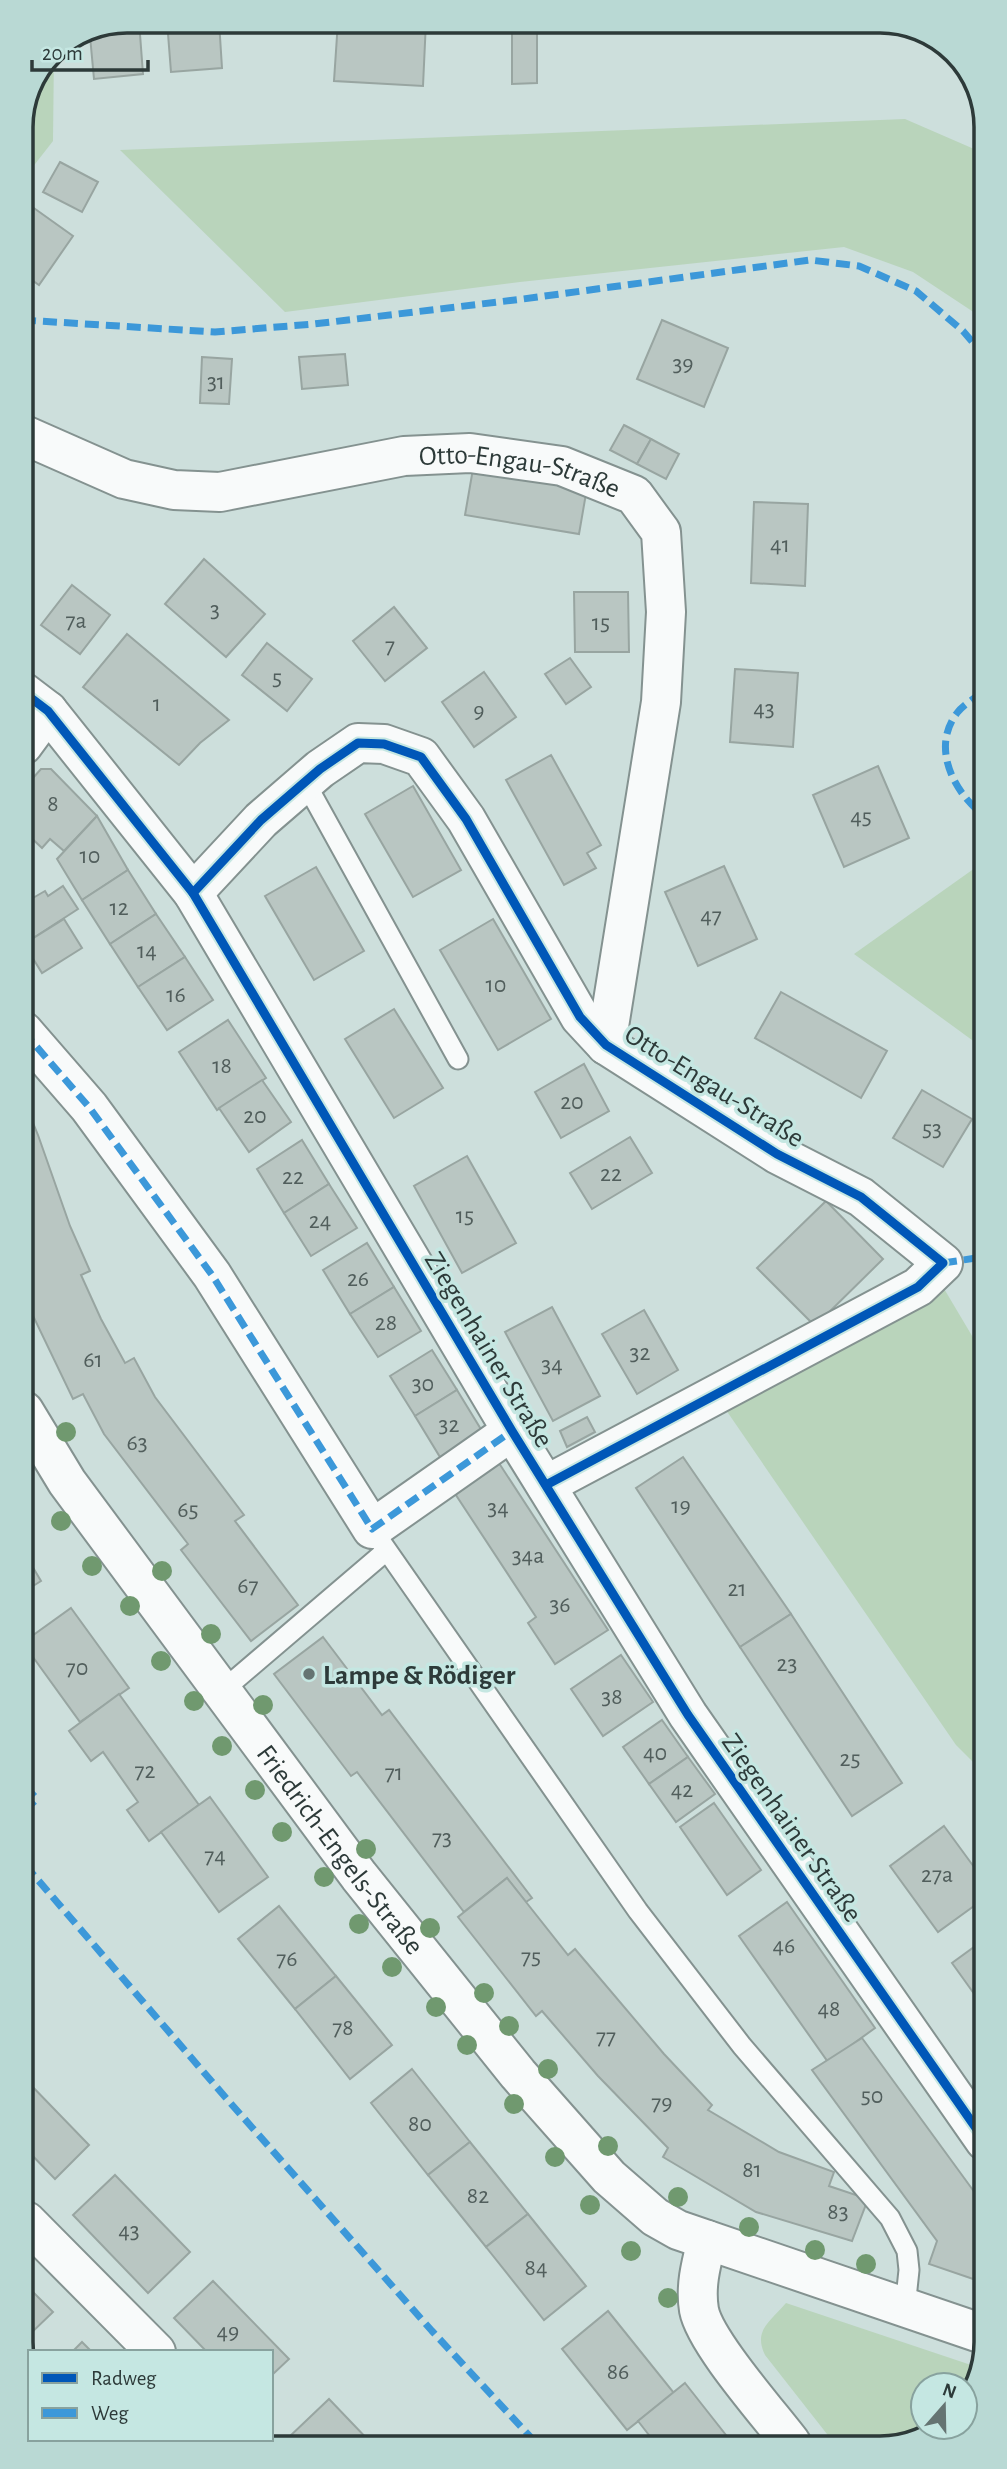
<svg xmlns="http://www.w3.org/2000/svg" width="1007" height="2469" font-family="'Alegreya Sans',sans-serif">
	<rect width="100%" height="100%" fill="#cddfdc"/>
	<g fill="#b9d4bb">
		<path d="M54,51l-1,90 -32,41v-61z"/>
		<path d="M905,119l76,33v165l-68,-45 -69,-25 -324,35 -235,30 -165,-162z"/>
		<path d="M982,863l1,185 -129,-94z"/>
		<path d="M943,1287l41,69 1,418 -29,-29 -230,-335z"/>
		<path d="M786,2303l191,64 -12,37v-19h-42v42h12l-22,15 -79,1 -69,-88c-12,-25 5,-33 21,-52z"/>
	</g>
	<g fill="#b9c6c2" stroke="#98a5a1" stroke-width="2">
		<path d="M127,21h12l4,53 -49,5 -4,-43z"/>
		<path d="M167,21h52l3,47 -51,4z"/>
		<path d="M338,21h88l-3,65 -89,-5z"/>
		<rect x="460" y="21" width="45" height="4"/>
		<path d="M505,21h59v6h-27v56l-25,1v-59h-7z"/>
		<path d="M603,21h60v4l-61,3z"/>
		<path d="M60,162l38,20 -16,30 -39,-20z"/>
		<path d="M31,206l42,30 -34,49 -17,-12 -1,-53z"/>
		<path d="M662,320l66,28 -24,59 -67,-28z"/>
		<path d="M345,354l3,31 -46,4 -3,-32z"/>
		<path d="M202,357l30,2 -3,45 -29,-1z"/>
		<path d="M624,425l27,14 -14,25 -27,-14z"/>
		<path d="M651,439l28,15 -13,25 -29,-15z"/>
		<path d="M474,463l114,19 -9,52 -114,-19z"/>
		<path d="M754,502l54,2 -3,82 -54,-3z"/>
		<path d="M204,559l61,55 -39,43 -61,-53z"/>
		<path d="M72,585l38,30 -30,39 -39,-29z"/>
		<path d="M574,592h54l1,60h-54z"/>
		<path d="M394,607l33,41 -42,33 -32,-40z"/>
		<path d="M127,634l102,86 -29,23 -21,22 -96,-78z"/>
		<path d="M267,643l45,36 -25,32 -45,-36z"/>
		<path d="M570,658l21,29 -25,17 -21,-30z"/>
		<path d="M735,669l63,4 -5,74 -63,-5z"/>
		<path d="M484,672l32,45 -42,30 -32,-45z"/>
		<path d="M551,755l50,90 -14,8 9,15 -32,17 -58,-105z"/>
		<path d="M878,766l31,72 -65,29 -31,-72z"/>
		<path d="M41,769h10l46,47 -33,35 -14,-12 -8,9 -19,-18v-41z"/>
		<path d="M413,786l48,84 -48,27 -48,-83z"/>
		<path d="M97,816l31,54 -46,30 -25,-41z"/>
		<path d="M724,866l33,73 -59,27 -33,-74z"/>
		<path d="M316,867l48,84 -50,29 -49,-84z"/>
		<path d="M128,870l28,44 -46,30 -28,-44z"/>
		<path d="M63,886l15,23 -54,35 -1,-32 7,-4 -4,-6 19,-11 3,5z"/>
		<path d="M156,914l29,43 -47,30 -28,-43z"/>
		<path d="M64,919l18,29 -40,25 -18,-29z"/>
		<path d="M493,919l58,100 -53,31 -58,-100z"/>
		<path d="M185,957l28,43 -46,30 -29,-43z"/>
		<path d="M781,992l106,59 -26,47 -106,-60z"/>
		<path d="M394,1009l49,79 -49,30 -49,-79z"/>
		<path d="M228,1020l38,58 -49,32 -38,-58z"/>
		<path d="M584,1064l25,47 -48,27 -26,-46z"/>
		<path d="M262,1080l29,42 -42,30 -30,-44z"/>
		<path d="M922,1090l50,29 -29,48 -50,-29z"/>
		<path d="M24,1101l14,34 32,91 20,45 -9,4 20,44 24,44 9,-5 21,39 89,118 -9,6 63,84 -47,36 -70,-91 7,-6 -84,-110 -21,-40 -10,5 -49,-102v-7l6,-3 -6,-15z"/>
		<path d="M630,1137l22,36 -60,36 -22,-36z"/>
		<path d="M302,1140l27,44 -45,29 -27,-44z"/>
		<path d="M467,1156l49,87 -54,30 -48,-87z"/>
		<path d="M329,1184l28,44 -46,28 -27,-43z"/>
		<path d="M826,1201l57,58 -68,67 -58,-58z"/>
		<path d="M367,1243l27,44 -44,27 -27,-44z"/>
		<path d="M394,1287l27,44 -43,26 -28,-43z"/>
		<path d="M552,1307l48,89 -47,25 -48,-89z"/>
		<path d="M644,1310l34,60 -41,24 -35,-60z"/>
		<path d="M432,1350l25,40 -42,26 -25,-40z"/>
		<path d="M457,1390l25,41 -42,26 -25,-41z"/>
		<path d="M587,1417l8,15 -28,15 -7,-16z"/>
		<path d="M495,1457l113,173 -53,34 -27,-41 8,-6 -86,-131z"/>
		<path d="M683,1457l108,157 -51,33 -104,-159z"/>
		<path d="M25,1554l16,27 -16,10z"/>
		<path d="M71,1608l58,80 -49,34 -55,-76v-5z"/>
		<path d="M791,1614l111,169 -50,33 -112,-169z"/>
		<path d="M323,1637l59,78 7,-5 143,188 -6,4 -19,-24 -43,34 -107,-140 -6,4 -77,-102z"/>
		<path d="M621,1655l32,47 -50,34 -32,-47z"/>
		<path d="M119,1694l80,111 -50,36 -22,-31 11,-8 -35,-50 -12,9 -22,-30z"/>
		<path d="M662,1720l26,37 -39,27 -26,-37z"/>
		<path d="M688,1757l27,37 -39,28 -27,-38z"/>
		<path d="M210,1797l58,80 -49,35 -58,-80z"/>
		<path d="M714,1803l47,67 -34,25 -47,-68z"/>
		<path d="M944,1826l41,56v16l-47,34 -48,-66z"/>
		<path d="M507,1878l61,77 7,-6 89,105 48,51 -4,5 71,42 55,20 -5,14 39,13 -16,42 -96,-29 -93,-55 5,-9 -70,-72 -56,-65 -6,5 -78,-99z"/>
		<path d="M787,1902l88,126 -47,34 -89,-126z"/>
		<path d="M279,1906l57,70 -41,33 -57,-70z"/>
		<path d="M985,1939v70l-33,-46z"/>
		<path d="M336,1976l56,69 -42,34 -55,-70z"/>
		<path d="M862,2038l124,170 -1,75 -56,-19 8,-23 -125,-171z"/>
		<path d="M412,2069l58,73 -42,33 -57,-72z"/>
		<path d="M26,2080l63,65 -34,34 -29,-30z"/>
		<path d="M470,2142l58,72 -42,33 -58,-72z"/>
		<path d="M115,2175l75,77 -42,41 -75,-78z"/>
		<path d="M528,2214l58,72 -42,34 -58,-73z"/>
		<path d="M213,2281l76,78 -18,17v-24h-64l-33,-34z"/>
		<path d="M26,2285l27,27 -27,26z"/>
		<path d="M608,2311l66,82 -47,37 -65,-81z"/>
		<path d="M82,2342l10,10h-20z"/>
		<path d="M685,2383l48,61h-77l-18,-23z"/>
		<path d="M329,2399l45,47 -76,1 -9,-10z"/>
		<path d="M98,2439h37l-8,9h-7z"/>
	</g>
	<g fill="none" stroke-linecap="round" stroke-linejoin="round">
		<defs>
			<g id="lane">
				<path d="M305,782l153,277"/>
				<path d="M372,1529l266,382 104,135 148,172 17,33 2,19 -4,38"/>
				<path d="M222,1691l164,-140"/>
			</g>
			<g id="street">
				<path id="s1" d="M22,434l102,45 50,11 46,2 184,-36 66,-3 92,13 72,29 27,37 5,80 -5,90 -55,343"/>
				<path d="M23,692l25,19 145,182 319,538 176,284 297,426"/>
				<path d="M23,745l25,-34"/>
				<path d="M193,893l68,-73 59,-51 38,-26 26,1 37,13 45,62 114,198 26,28 171,109 84,43 82,66 -25,24 -372,198"/>
				<path d="M23,1031l66,76 123,168 160,254 140,-98"/>
				<path d="M26,2221l130,131"/>
				<path d="M707,2240c-6,24 -12,46 -8,70 6,32 70,104 92,133"/>
				<path d="M249,2439l8,8"/>
			</g>
			<g id="secondary">
				<path id="s2" d="M24,1411l43,71 292,394 159,198 91,103 46,40 23,13 308,105"/>
			</g>
		</defs>
		<use href="#lane" stroke="#849290" stroke-width="23"/>
		<use href="#street" stroke="#849290" stroke-width="42"/>
		<use href="#secondary" stroke="#849290" stroke-width="42"/>
		<use href="#lane" stroke="#f8fafa" stroke-width="19"/>
		<use href="#street" stroke="#f8fafa" stroke-width="38"/>
		<use href="#secondary" stroke="#f8fafa" stroke-width="38"/>
		<g stroke="#3c98d9" stroke-width="7" stroke-dasharray="14 7" stroke-linecap="butt">
			<path d="M22,320l193,12 99,-8 209,-25 287,-39 49,6 57,25 47,40 18,21"/>
			<path d="M982,692c-8,7 -19,13 -25,21 -26,34 -4,78 25,101"/>
			<path d="M23,1031l66,76 123,168 160,254 140,-98"/>
			<path d="M943,1263l40,-6"/>
			<path d="M25,1786l12,13 -12,11"/>
			<path d="M25,1865l201,233 206,233 106,114"/>
		</g>
		<defs>
			<g id="cycleway">
				<path d="M23,692l25,19 145,182 319,538 176,284 297,426"/>
				<path d="M193,893l68,-73 59,-51 38,-26 26,1 37,13 45,62 114,198 26,28 171,109 84,43 82,66 -25,24 -372,198"/>
			</g>
		</defs>
		<use href="#cycleway" stroke="#c5e7e2" stroke-width="13"/>
		<use href="#cycleway" stroke="#0057b8" stroke-width="9"/>
	</g>
	<g fill="#70996f">
		<circle cx="66" cy="1432" r="10"/>
		<circle cx="61" cy="1521" r="10"/>
		<circle cx="92" cy="1566" r="10"/>
		<circle cx="162" cy="1571" r="10"/>
		<circle cx="130" cy="1606" r="10"/>
		<circle cx="211" cy="1634" r="10"/>
		<circle cx="161" cy="1661" r="10"/>
		<circle cx="194" cy="1701" r="10"/>
		<circle cx="263" cy="1705" r="10"/>
		<circle cx="222" cy="1746" r="10"/>
		<circle cx="255" cy="1790" r="10"/>
		<circle cx="282" cy="1832" r="10"/>
		<circle cx="366" cy="1849" r="10"/>
		<circle cx="324" cy="1877" r="10"/>
		<circle cx="359" cy="1924" r="10"/>
		<circle cx="430" cy="1928" r="10"/>
		<circle cx="392" cy="1967" r="10"/>
		<circle cx="484" cy="1993" r="10"/>
		<circle cx="436" cy="2007" r="10"/>
		<circle cx="509" cy="2026" r="10"/>
		<circle cx="467" cy="2045" r="10"/>
		<circle cx="548" cy="2069" r="10"/>
		<circle cx="514" cy="2104" r="10"/>
		<circle cx="608" cy="2146" r="10"/>
		<circle cx="555" cy="2157" r="10"/>
		<circle cx="678" cy="2197" r="10"/>
		<circle cx="590" cy="2205" r="10"/>
		<circle cx="749" cy="2227" r="10"/>
		<circle cx="815" cy="2250" r="10"/>
		<circle cx="631" cy="2251" r="10"/>
		<circle cx="866" cy="2264" r="10"/>
		<circle cx="668" cy="2298" r="10"/>
	</g>
	<circle fill="#657472" stroke="#c5e7e2" stroke-width="2.5" cx="309" cy="1674" r="7"/>
	<g text-anchor="middle" stroke-width="7" stroke-linejoin="round" paint-order="stroke">
		<g font-size="24" fill="#515e5c">
			<text x="683" y="371">39</text>
			<text x="216" y="389">31</text>
			<text x="780" y="552">41</text>
			<text x="215" y="617">3</text>
			<text x="76" y="628">7a</text>
			<text x="601" y="630">15</text>
			<text x="390" y="653">7</text>
			<text x="277" y="685">5</text>
			<text x="157" y="711">1</text>
			<text x="764" y="716">43</text>
			<text x="479" y="718">9</text>
			<text x="53" y="811">8</text>
			<text x="861" y="824">45</text>
			<text x="90" y="863">10</text>
			<text x="119" y="915">12</text>
			<text x="711" y="923">47</text>
			<text x="147" y="958">14</text>
			<text x="496" y="992">10</text>
			<text x="176" y="1002">16</text>
			<text x="222" y="1073">18</text>
			<text x="572" y="1109">20</text>
			<text x="255" y="1123">20</text>
			<text x="932" y="1136">53</text>
			<text x="611" y="1181">22</text>
			<text x="293" y="1184">22</text>
			<text x="465" y="1223">15</text>
			<text x="320" y="1228">24</text>
			<text x="358" y="1286">26</text>
			<text x="386" y="1330">28</text>
			<text x="640" y="1360">32</text>
			<text x="93" y="1367">61</text>
			<text x="552" y="1372">34</text>
			<text x="423" y="1391">30</text>
			<text x="449" y="1432">32</text>
			<text x="137" y="1450">63</text>
			<text x="681" y="1513">19</text>
			<text x="498" y="1515">34</text>
			<text x="188" y="1517">65</text>
			<text x="528" y="1563">34a</text>
			<text x="248" y="1593">67</text>
			<text x="737" y="1596">21</text>
			<text x="560" y="1612">36</text>
			<text x="787" y="1671">23</text>
			<text x="77" y="1675">70</text>
			<text x="612" y="1704">38</text>
			<text x="655" y="1760">40</text>
			<text x="850" y="1766">25</text>
			<text x="145" y="1778">72</text>
			<text x="394" y="1780">71</text>
			<text x="682" y="1797">42</text>
			<text x="442" y="1845">73</text>
			<text x="215" y="1863">74</text>
			<text x="937" y="1882">27a</text>
			<text x="784" y="1953">46</text>
			<text x="531" y="1964">75</text>
			<text x="287" y="1966">76</text>
			<text x="829" y="2016">48</text>
			<text x="343" y="2035">78</text>
			<text x="606" y="2044">77</text>
			<text x="872" y="2103">50</text>
			<text x="662" y="2110">79</text>
			<text x="420" y="2131">80</text>
			<text x="752" y="2177">81</text>
			<text x="478" y="2203">82</text>
			<text x="838" y="2219">83</text>
			<text x="129" y="2238">43</text>
			<text x="536" y="2275">84</text>
			<text x="228" y="2339">49</text>
			<text x="618" y="2379">86</text>
		</g>
		<g font-size="28" fill="#2d3a39" stroke="#c5e7e2">
			<text dy="10" stroke="none"><textPath href="#s1" startOffset="514">Otto-Engau-Straße</textPath></text>
			<text transform="translate(715 1085) rotate(32)" y="10">Otto-Engau-Straße</text>
			<text transform="translate(490 1349) rotate(59)" y="10">Ziegenhainer Straße</text>
			<text transform="translate(793 1827) rotate(55)" y="10">Ziegenhainer Straße</text>
			<text dy="10" stroke="none"><textPath href="#s2" startOffset="541">Friedrich-Engels-Straße</textPath></text>
		</g>
		<g font-size="28" font-weight="bold" fill="#2d3a39" stroke="#c5e7e2" text-anchor="start">
			<text x="323" y="1684">Lampe &amp; Rödiger</text>
		</g>
	</g>
	<path d="M0 0H1007V2469H0ZM127 33H880A94 94 0 0 1 974 127V2342A94 94 0 0 1 880 2436H127A94 94 0 0 1 33 2342V127A94 94 0 0 1 127 33Z" fill="#b9d9d4" fill-rule="evenodd"/>
	<path fill="none" stroke="#2d3a39" stroke-width="3.5" d="M127 33H880A94 94 0 0 1 974 127V2342A94 94 0 0 1 880 2436H127A94 94 0 0 1 33 2342V127A94 94 0 0 1 127 33Z"/>
	<rect x="28" y="2350" width="245" height="91" fill="#c5e7e2" stroke="#88a29e" stroke-width="2"/>
	<rect x="42" y="2373" width="35" height="10" fill="#0057b8" stroke="#88a29e" stroke-width="2"/>
	<text x="91" y="2385" font-size="21" fill="#2d3a39">Radweg</text>
	<rect x="42" y="2408" width="35" height="10" fill="#3c98d9" stroke="#88a29e" stroke-width="2"/>
	<text x="91" y="2420" font-size="21" fill="#2d3a39">Weg</text>
	<g transform="translate(944 2406) rotate(20)"><circle r="33" fill="#c5e7e2" stroke="#88a29e" stroke-width="2"/>
	<path d="M0-5L12 26L0 18L-12 26Z" fill="#657472"/>
	<text y="-10" font-size="19" font-weight="bold" text-anchor="middle" fill="#2d3a39">N</text>
	</g>
	<path d="M32 60v10h116v-10" fill="none" stroke="#2d3a39" stroke-width="3.5"/>
	<text x="42" y="60" font-size="21" fill="#2d3a39" stroke="#c5e7e2" stroke-width="5" paint-order="stroke">20 m</text>
</svg>
